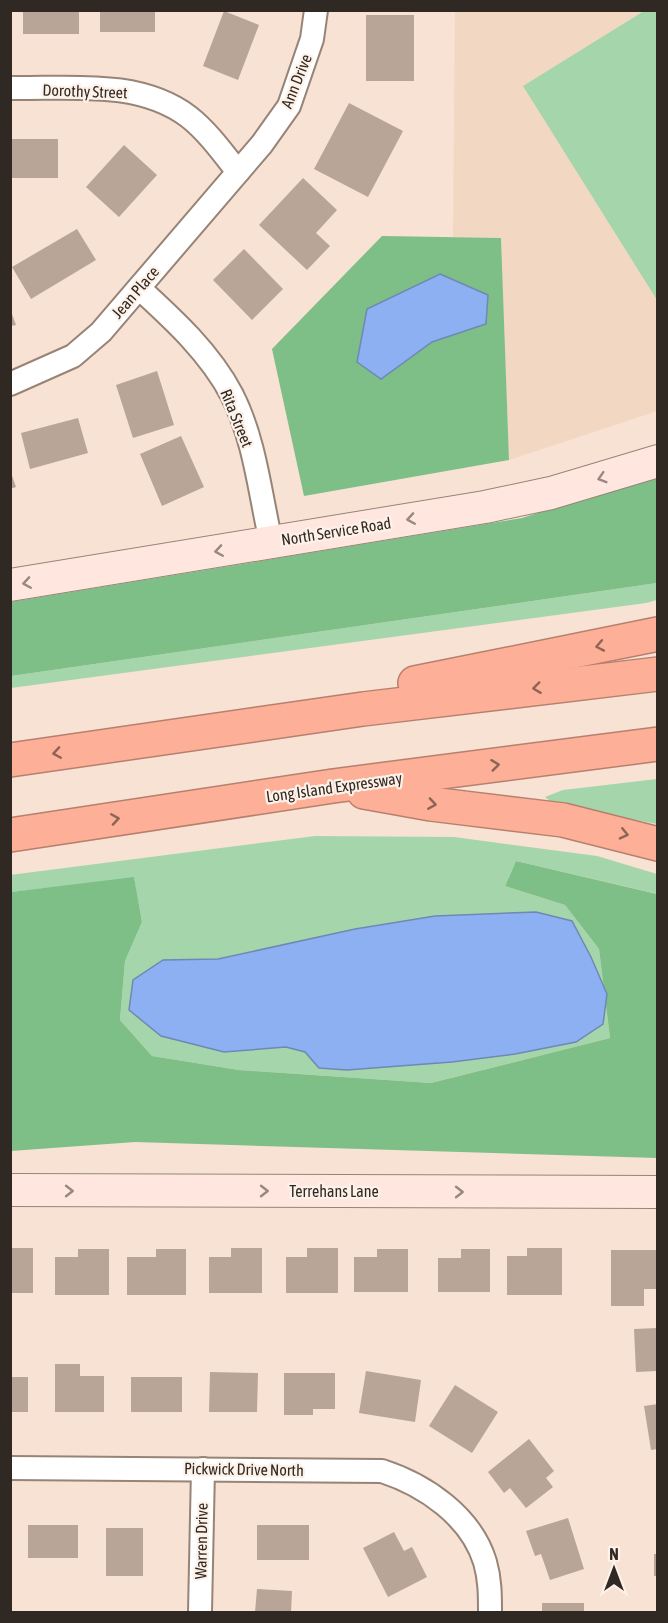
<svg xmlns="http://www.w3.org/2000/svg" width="668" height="1623" font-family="'Asap Condensed',sans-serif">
	<rect width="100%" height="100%" fill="#f7e2d3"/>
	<path fill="#f2d7c3" d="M455,11h202v400l-148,49 -8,-222 -48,-1z"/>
	<g fill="#a5d6ab">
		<path d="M644,11h14l-1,289 -134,-214z"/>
		<path d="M657,583v17l-11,3 -635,85v-12z"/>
		<path d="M657,779v45l-102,-19 -10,-8 18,-7z"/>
		<path d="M315,836l139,1 143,19 60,18 1,20 -142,-33 -11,25 60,19 34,44 11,89 -179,45 -192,-13 -87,-14 -32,-36 5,-59 17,-39 -8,-44 -123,14 -1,-17z"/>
	</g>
	<g fill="#7dbf87" fill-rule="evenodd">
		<path d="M382,236l119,2 8,222 -205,36 -32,-147zM367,309l86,25 -21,8 -51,37z"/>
		<path d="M657,475v108l-646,93 -1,-74 512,-84z"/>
		<path d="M516,861l141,33v264l-522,-16 -124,9v-259l123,-15 8,45 -17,39 -5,59 32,36 87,14 192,13 179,-45 -11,-89 -34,-44 -60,-19z"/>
	</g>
	<g fill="#8cb0f2" stroke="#7088b4" stroke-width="1.5">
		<path d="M440,274l48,21 -2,29 -54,18 -51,37 -24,-17 10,-53z"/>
		<path d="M536,912l36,9 19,36 16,37 -4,30 -27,18 -61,12 -63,8 -105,8 -28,-2 -14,-16 -19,-5 -62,5 -63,-16 -32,-26 4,-30 30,-20 55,-1 137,-30 80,-13z"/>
	</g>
	<g fill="#b8a597">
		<rect x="23" y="10" width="56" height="24"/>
		<rect x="100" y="10" width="55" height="22"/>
		<path d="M224,11l35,14 -21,55 -35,-14z"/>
		<rect x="366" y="15" width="48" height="66"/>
		<path d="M349,103l54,28 -35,66 -54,-28z"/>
		<rect x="10" y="139" width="48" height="39"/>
		<path d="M124,145l33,30 -38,42 -33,-30z"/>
		<path d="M303,178l34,32 -21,23 14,13 -23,24 -48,-45z"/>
		<path d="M77,229l19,31 -65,39 -19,-32z"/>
		<path d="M244,249l39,40 -31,31 -39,-40z"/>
		<path d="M10,309l6,16 -6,1z"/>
		<path d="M157,371l17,54 -41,13 -17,-53z"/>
		<path d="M78,418l10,35 -58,16 -9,-36z"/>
		<path d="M181,436l23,51 -42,19 -22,-52z"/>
		<path d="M10,470l6,17 -6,2z"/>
		<rect x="10" y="1248" width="23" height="45"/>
		<path d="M231,1248h31v45h-53v-36h22z"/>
		<path d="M307,1248h31v45h-52v-36h21z"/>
		<path d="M527,1248h35v47h-55v-39h20z"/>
		<path d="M78,1249h31v46h-54v-38h23z"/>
		<path d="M156,1249h30v46h-59v-38h29z"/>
		<path d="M377,1249h31v43h-54v-35h23z"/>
		<path d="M461,1249h29v43h-52v-34h23z"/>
		<path d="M611,1250h47v39h-14v17h-33z"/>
		<path d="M658,1328v43l-22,1 -2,-43z"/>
		<path d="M55,1364h25v12h24v36h-49z"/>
		<path d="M366,1371l55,9 -6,42 -56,-9z"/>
		<path d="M210,1372l48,1 -1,39h-48z"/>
		<path d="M284,1373h51v36h-22v6h-29z"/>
		<rect x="10" y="1377" width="18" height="35"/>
		<rect x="131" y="1377" width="51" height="35"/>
		<path d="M455,1385l43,27 -26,41 -43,-27z"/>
		<path d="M658,1404v45l-7,1 -7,-44z"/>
		<path d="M529,1439l25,32 -8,7 7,9 -27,21 -16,-20 -6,5 -16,-21z"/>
		<path d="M568,1518l16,51 -34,11 -9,-26 -6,2 -9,-25z"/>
		<rect x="28" y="1525" width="50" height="33"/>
		<rect x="257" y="1525" width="52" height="35"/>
		<rect x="106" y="1528" width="37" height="48"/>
		<path d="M394,1532l10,19 8,-4 15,30 -39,20 -25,-49z"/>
		<rect x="654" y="1554" width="4" height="22"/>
		<path d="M257,1589l35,2 -1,21h-36z"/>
		<rect x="542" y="1603" width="42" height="9"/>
	</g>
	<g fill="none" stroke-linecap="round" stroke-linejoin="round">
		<defs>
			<g id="minor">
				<path d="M10,88c59,1 129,-9 179,29 19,15 34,36 49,55"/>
				<path d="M139,288c35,32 71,65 93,107 23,45 28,99 39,147"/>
				<path d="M10,384l63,-28 28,-24 161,-188 27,-38 23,-67 4,-29"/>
				<path d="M10,1468l372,3c43,14 89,45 103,91 5,17 5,33 5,50"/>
				<path d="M200,1612l3,-143"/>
			</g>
			<g id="secondary">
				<path d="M10,585l475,-78 66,-14 107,-32"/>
				<path d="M10,1190l648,2"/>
			</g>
			<g id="motorway">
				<path d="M415,683l243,-49"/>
				<path d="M10,760l353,-51 295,-35"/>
				<path d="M364,792l67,12 132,16 95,24"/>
				<path d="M10,835l323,-49 325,-42"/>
			</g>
		</defs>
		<use href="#minor" stroke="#978477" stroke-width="26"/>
		<use href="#secondary" stroke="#978477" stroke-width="34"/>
		<use href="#motorway" stroke="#b6806e" stroke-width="36"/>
		<use href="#minor" stroke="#fff" stroke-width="22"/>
		<use href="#secondary" stroke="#ffe7e0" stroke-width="32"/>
		<use href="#motorway" stroke="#feaf97" stroke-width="33"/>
	</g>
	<defs><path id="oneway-chevron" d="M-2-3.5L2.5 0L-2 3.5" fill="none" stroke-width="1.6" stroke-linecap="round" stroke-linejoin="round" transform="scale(1.5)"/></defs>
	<g stroke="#988882">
		<use href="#oneway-chevron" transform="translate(602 478) rotate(163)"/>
		<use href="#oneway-chevron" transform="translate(411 519) rotate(171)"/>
		<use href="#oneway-chevron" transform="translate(219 551) rotate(171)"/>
		<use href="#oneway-chevron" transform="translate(27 583) rotate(171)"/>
		<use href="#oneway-chevron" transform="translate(69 1191)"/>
		<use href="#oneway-chevron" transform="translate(264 1191)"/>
		<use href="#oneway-chevron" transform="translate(459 1192)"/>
	</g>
	<g stroke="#8d6557">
		<use href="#oneway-chevron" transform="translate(600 646) rotate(169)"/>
		<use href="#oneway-chevron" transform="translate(537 688) rotate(173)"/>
		<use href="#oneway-chevron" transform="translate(57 753) rotate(171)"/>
		<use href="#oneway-chevron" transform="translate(495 765) rotate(-7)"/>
		<use href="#oneway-chevron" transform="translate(432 804) rotate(9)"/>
		<use href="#oneway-chevron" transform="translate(115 819) rotate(-9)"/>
		<use href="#oneway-chevron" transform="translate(624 834) rotate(13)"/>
	</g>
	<g text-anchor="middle" stroke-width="4.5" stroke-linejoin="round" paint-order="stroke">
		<g font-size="16" fill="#302923" stroke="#fdf1e8">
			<text transform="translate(296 81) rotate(-68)" y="6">Ann Drive</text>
			<text transform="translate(85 91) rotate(2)" y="6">Dorothy Street</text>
			<text transform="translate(135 292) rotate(-49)" y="6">Jean Place</text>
			<text transform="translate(237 418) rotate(68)" y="6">Rita Street</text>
			<text transform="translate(336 531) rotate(-9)" y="6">North Service Road</text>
			<text transform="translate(334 787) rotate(-8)" y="6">Long Island Expressway</text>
			<text x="334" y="1197">Terrehans Lane</text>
			<text transform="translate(244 1469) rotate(1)" y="6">Pickwick Drive North</text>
			<text transform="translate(201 1541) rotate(-89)" y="6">Warren Drive</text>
		</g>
	</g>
	<rect width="668" height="1623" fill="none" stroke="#302923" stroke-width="24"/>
	<g transform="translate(614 1569)" stroke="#fdf1e8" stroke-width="4.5" paint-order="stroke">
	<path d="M0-4.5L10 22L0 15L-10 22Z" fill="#302923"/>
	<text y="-9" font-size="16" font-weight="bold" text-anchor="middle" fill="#302923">N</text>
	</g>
</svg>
